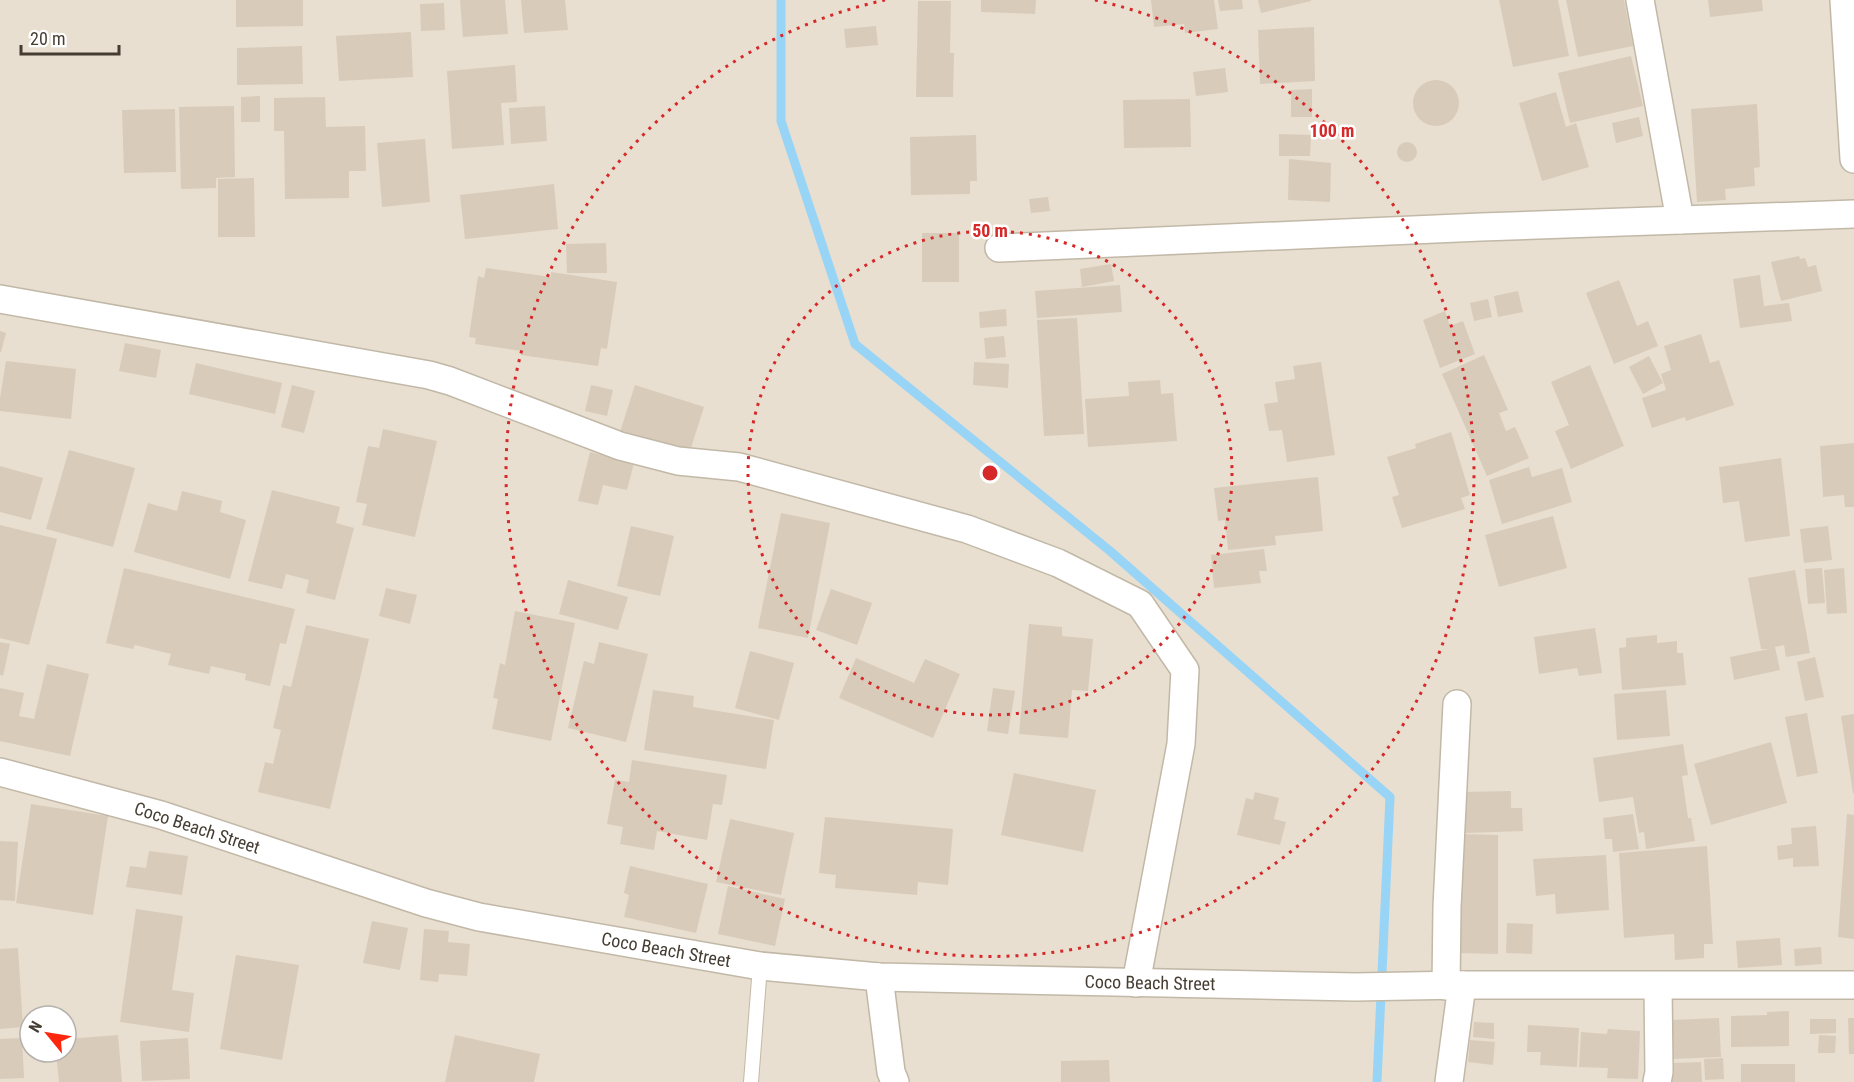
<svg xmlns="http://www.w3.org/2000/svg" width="1854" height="1082" font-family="'Roboto Condensed',sans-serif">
	<rect width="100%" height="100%" fill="#f3ede3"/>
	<path fill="#e8dfd0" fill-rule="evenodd" d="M0,0h1854v1082h-1854zM30,1016h36v36h-36z"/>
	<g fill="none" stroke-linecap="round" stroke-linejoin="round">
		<path stroke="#98d4f6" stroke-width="9" d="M781,0v121l74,223 255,207 280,246 -13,285"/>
	</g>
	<g fill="#d9cbba">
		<path d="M236,0h67v26l-67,1z"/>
		<path d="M460,0h45l3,34 -45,3z"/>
		<path d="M521,0h44l3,30 -44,3z"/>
		<path d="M981,0h55l-1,14 -54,-2z"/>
		<path d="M1151,0h63l4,29 -33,4 -1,-9 -30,3z"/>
		<path d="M1218,0h24l1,9 -23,2z"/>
		<path d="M1258,0h53v1l-50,12z"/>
		<path d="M1499,0h59l11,56 -56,11z"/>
		<path d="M1566,0h58l9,46 -55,11z"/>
		<path d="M1708,0h54l1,11 -53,6z"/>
		<path d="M918,1h33l-1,52h4l-1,44h-37z"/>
		<path d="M444,3l1,27 -24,1 -1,-27z"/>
		<path d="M876,26l2,19 -32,3 -2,-19z"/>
		<path d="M1314,27l1,54 -55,3 -2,-54z"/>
		<path d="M411,32l2,45 -74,4 -3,-45z"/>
		<path d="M302,46l1,38 -66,1v-37z"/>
		<path d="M1631,56l12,50 -73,17 -12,-50z"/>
		<path d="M515,65l2,37 -16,1 3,42 -52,4 -5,-78z"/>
		<path d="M1225,68l3,24 -32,4 -3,-24z"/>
		<circle cx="1436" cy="103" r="23"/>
		<path d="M1312,89v28h-21v-27z"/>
		<path d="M1556,92l10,35 10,-4 13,44 -47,14 -23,-78z"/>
		<path d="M260,96v26h-19v-25z"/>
		<path d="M325,97l1,30 39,-1 1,45h-17v27l-64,1 -1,-68h-10v-33z"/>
		<path d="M1190,99l1,48 -67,1 -1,-48z"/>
		<path d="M1757,104l3,63 -6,1 1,18 -30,3 1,11 -29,2 -6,-93z"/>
		<path d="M234,106l1,71 -19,1v10l-35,1 -2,-82z"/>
		<path d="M545,106l2,35 -36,3 -2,-36z"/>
		<path d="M175,109l1,63 -52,1 -2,-63z"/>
		<path d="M1639,117l4,19 -27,7 -4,-20z"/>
		<path d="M1279,134l32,1 -1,21h-31z"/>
		<path d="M976,135l1,46h-7v13l-59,1 -1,-58z"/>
		<path d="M425,139l5,63 -48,5 -5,-64z"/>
		<circle cx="1407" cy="152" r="10"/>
		<path d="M1289,159l42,4 -1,39 -42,-2z"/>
		<path d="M254,178l1,59h-37v-58z"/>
		<path d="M554,184l4,45 -93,10 -5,-44z"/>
		<path d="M1048,197l2,14 -19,2 -2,-14z"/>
		<rect x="922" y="233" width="37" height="49"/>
		<path d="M606,243l1,30h-40l-1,-29z"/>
		<path d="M1799,256l1,3 5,-1 3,9 8,-2 6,26 -41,10 -10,-39z"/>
		<path d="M1111,264l3,17 -32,6 -2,-18z"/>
		<path d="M486,268l65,9v-5l66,10 -10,67 -6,-1 -3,18 -77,-11v-4l-46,-7 1,-6 -7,-1 9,-61 6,2z"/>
		<path d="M1760,275l4,31 25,-3 3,18 -52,7 -7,-49z"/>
		<path d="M1619,280l18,46 11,-5 10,25 -44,18 -28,-71z"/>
		<path d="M1120,285l2,27 -85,6 -2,-27z"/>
		<path d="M1518,291l5,21 -25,5 -4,-21z"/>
		<path d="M1488,299l4,18 -18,4 -4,-18z"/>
		<path d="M1006,309l1,17 -27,2 -1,-16z"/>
		<path d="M1445,311l5,15 13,-5 12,33 -35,14 -17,-48z"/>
		<path d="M1077,318l7,116 -40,2 -7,-116z"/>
		<path d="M0,331l6,2 -5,19h-1z"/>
		<path d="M1701,334l9,29 9,-3 15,45 -48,16 -1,-4 -33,11 -10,-30 24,-8 -5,-16 10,-4 -7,-24z"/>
		<path d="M1004,336l2,21 -20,2 -2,-21z"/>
		<path d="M125,343l36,7 -5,28 -37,-7z"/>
		<path d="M1484,355l24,55 -9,3 7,18 9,-4 14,31 -42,18 -45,-102z"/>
		<path d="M1649,356l14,27 -20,11 -14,-27z"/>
		<path d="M6,361l70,8 -5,50 -71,-8v-13z"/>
		<path d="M974,362l35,2 -1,24 -35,-3z"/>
		<path d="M1321,362l14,93 -48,7 -5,-32 -13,1 -5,-27 14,-2 -3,-20 20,-3 -2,-13z"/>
		<path d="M196,363l86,20 -7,31 -86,-20z"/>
		<path d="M1590,365l34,81 -53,23 -16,-38 14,-6 -18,-43z"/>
		<path d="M1160,380l1,14 12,-1 4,48 -89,6 -3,-48 44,-3 -1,-14z"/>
		<path d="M292,385l23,6 -11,42 -23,-6z"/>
		<path d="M591,385l22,5 -6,26 -22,-5z"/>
		<path d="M635,385l69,22 -15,47 -69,-22z"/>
		<path d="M383,429l54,12 -22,96 -53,-12 5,-21 -11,-2 12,-56 11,2z"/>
		<path d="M1451,432l19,63 -9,3 4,11 -63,19 -10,-31 7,-2 -12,-38 29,-9 -1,-4z"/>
		<path d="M1854,443v64h-9l-1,-12 -21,2 -3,-51z"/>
		<path d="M69,450l66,18 -22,79 -67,-18z"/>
		<path d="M590,452l44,11 -7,27 -24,-5 -5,20 -20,-4z"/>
		<path d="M1781,458l9,78 -45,6 -6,-41 -16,2 -4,-36z"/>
		<path d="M0,466l43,12 -12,42 -31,-8z"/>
		<path d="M1529,467l3,10 30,-9 10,34 -70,22 -13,-44z"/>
		<path d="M1318,477l5,54 -48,5 1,9 -48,5 -3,-30 -7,1 -4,-33z"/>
		<path d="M272,490l68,17 -4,16 18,5 -19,72 -29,-7 3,-13 -23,-6 -4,15 -34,-8z"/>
		<path d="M182,491l40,10 -2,11 26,8 -16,59 -96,-27 14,-49 29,8z"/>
		<path d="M781,513l49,10 -22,115 -50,-10z"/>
		<path d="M1553,516l14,52 -68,19 -14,-52z"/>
		<path d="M0,525l57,14 -28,106 -29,-7z"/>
		<path d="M631,526l43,10 -14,60 -43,-10z"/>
		<path d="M1828,526l4,34 -28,3 -4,-34z"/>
		<path d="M1264,549l3,22h-8l2,12 -47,5 -3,-33z"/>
		<path d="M124,568l171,41 -9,35 -6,-1 -10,43 -25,-6 1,-6 -35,-8 -2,8 -41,-9 3,-11 -36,-9 -2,4 -27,-6z"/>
		<path d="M1822,568l3,35 -17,1 -3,-35z"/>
		<path d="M1844,568l3,45 -20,1 -3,-44z"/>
		<path d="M1795,570l15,83 -24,4 -2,-12 -9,2 5,23 -46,10 -4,-23 39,-8h-8l-13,-71z"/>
		<path d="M568,580l60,17 -10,33 -59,-16z"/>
		<path d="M386,588l31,7 -7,29 -31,-8z"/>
		<path d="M831,589l41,14 -15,42 -41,-15z"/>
		<path d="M515,611l60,12 -24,118 -59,-12 6,-30 -5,-1 7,-35 5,2z"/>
		<path d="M1029,624l33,3v9l31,3 -5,52 -16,-1 -4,48 -49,-4z"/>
		<path d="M306,625l63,14 -39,170 -72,-17 7,-30 8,2 8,-34 -8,-2 10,-43 8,2z"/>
		<path d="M1595,628l7,45 -23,3 -2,-8 -38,6 -5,-37z"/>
		<path d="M1657,635v8l20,-2v12h6l3,32 -64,5 -3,-42 7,-1v-9z"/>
		<path d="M0,642l10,2 -7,32 -3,-1z"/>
		<path d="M599,642l49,12 -22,88 -58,-14 16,-67 10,3z"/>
		<path d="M750,651l44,12 -15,57 -44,-12z"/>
		<path d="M1815,657l9,40 -19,4 -8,-39z"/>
		<path d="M856,658l58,25 11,-24 35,15 -27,64 -94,-40z"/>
		<path d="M47,664l42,10 -19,82 -70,-15v-53l24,5 -5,23 15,3z"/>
		<path d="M993,688l22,3 -7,43 -21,-3z"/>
		<path d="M653,690l41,6 -1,11 81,13 -8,49 -122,-19z"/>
		<path d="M1666,690l4,46 -53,4 -3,-46z"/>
		<path d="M1807,713l11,60 -21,4 -12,-60z"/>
		<path d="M1854,714v79h-1l-12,-77z"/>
		<path d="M1771,742l16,61 -76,22 -17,-61z"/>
		<path d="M1683,744l5,31 -6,1 6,42h3l4,23 -49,8 -2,-17 -5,1 -6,-36 -34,5 -6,-44z"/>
		<path d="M632,760l95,15 -5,30 -9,-1 -6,36 -50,-9 -3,19 -34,-6 3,-17 -16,-3 8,-44 14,2z"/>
		<path d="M1014,773l82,17 -13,62 -82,-17z"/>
		<path d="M1511,791v17h11l1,23 -58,2 -1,-41z"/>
		<path d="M1255,792l24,6 -5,21 12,3 -6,23 -43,-10 9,-37 7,2z"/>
		<path d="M31,804l77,12 -15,99 -77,-12z"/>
		<path d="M1633,814l6,35 -26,3 -1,-13h-7l-2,-21z"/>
		<path d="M1847,814l7,1v124l-16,-2z"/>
		<path d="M825,817l128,12 -5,56 -30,-3 -1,13 -82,-7 1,-13 -17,-2z"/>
		<path d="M730,819l64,14 -13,62 -65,-13z"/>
		<path d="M1816,826l3,40 -26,1v-9l-15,2 -1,-14 15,-2 -1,-16z"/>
		<path d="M1457,834l41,1v119l-42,-1z"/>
		<path d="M0,841l18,1 -3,59 -15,-1z"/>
		<path d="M1707,846l6,98h-9v14l-29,2 -1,-26 -50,4 -5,-85z"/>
		<path d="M149,851l39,5 -6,39 -56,-8 4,-21 16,2z"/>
		<path d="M1606,855l3,55 -53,4 -1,-20 -19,2 -3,-37z"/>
		<path d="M630,866l78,18 -12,49 -72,-16 5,-22 -5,-2z"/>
		<path d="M728,886l57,13 -10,47 -57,-12z"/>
		<path d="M136,909l47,7 -11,74 22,3 -5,39 -69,-10z"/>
		<path d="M372,921l36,7 -8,42 -37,-7z"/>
		<path d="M1507,923l26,1 -1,30 -26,-1z"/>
		<path d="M424,929l25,2 -1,11 22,2 -3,32 -28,-2 -1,8 -18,-2z"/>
		<path d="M1780,938l2,27 -44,3 -2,-27z"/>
		<path d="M1821,947l1,17 -27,2 -1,-17z"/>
		<path d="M18,948l5,79 -23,2v-80z"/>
		<path d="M236,955l63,10 -17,95 -62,-11z"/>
		<path d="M1789,1011v35l-58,1v-31l36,-1v-3z"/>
		<path d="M1719,1018l2,39 -48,2 -2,-39z"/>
		<path d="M1848,1018h6v36h-5z"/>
		<path d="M1810,1019h26v14l-26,1z"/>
		<path d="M1474,1022l20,1v16l-21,-2z"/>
		<path d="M1528,1025l51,3 -2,39 -37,-2 1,-13h-14z"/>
		<path d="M1608,1029l32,2 -2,48 -31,-1 1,-10 -29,-1 2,-35 26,2z"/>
		<path d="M118,1035l4,47h-63l-3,-30h10v-13z"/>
		<path d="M455,1035l85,19 -6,28h-89z"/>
		<path d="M1819,1035l17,1 -1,17h-17z"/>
		<path d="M22,1038l2,40 -24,1v-40z"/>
		<path d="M188,1038l2,41 -48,2 -2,-40z"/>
		<path d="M1470,1040l25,2 -2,23 -25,-3z"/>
		<path d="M1723,1058l1,21 -19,1 -1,-21z"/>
		<path d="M1109,1060l1,22h-49v-21z"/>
		<path d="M1701,1062l1,20h-30v-19z"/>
		<rect x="1741" y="1064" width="54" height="18"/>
	</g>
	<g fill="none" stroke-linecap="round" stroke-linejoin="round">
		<defs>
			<path id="service" d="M751,1082l9,-116"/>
			<g id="minor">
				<path d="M1640,0l40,220"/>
				<path d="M1844,0l10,159"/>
				<path d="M999,248l482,-21 373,-13"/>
				<path d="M0,299l429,76 21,6 170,65 58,15 61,6 228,62 91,34 82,41 45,66 -4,74 -45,239"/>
				<path d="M0,772l161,43 265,88 53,14 281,49 119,11 476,10 107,-2h392"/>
				<path d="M879,977l12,95 4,10"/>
				<path d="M1446,986l1,-79 10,-203"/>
				<path d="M1449,1082l13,-97"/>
				<path d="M1657,1082l2,-10 -1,-86"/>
			</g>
		</defs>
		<use href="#service" stroke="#c2b8a7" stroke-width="16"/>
		<use href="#minor" stroke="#c2b8a7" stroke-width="30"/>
		<use href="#service" stroke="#fff" stroke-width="14"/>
		<use href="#minor" stroke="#fff" stroke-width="27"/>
	</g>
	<g fill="none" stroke="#d62828" stroke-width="3" stroke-dasharray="3 6">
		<circle cx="990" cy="473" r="242"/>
		<path d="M1095 0A484 484 0 1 1 885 0"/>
	</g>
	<g text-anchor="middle" stroke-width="5" stroke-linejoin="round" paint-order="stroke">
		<g font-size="18" fill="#453d32" stroke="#fff">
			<text transform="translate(197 828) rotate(18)" y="6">Coco Beach Street</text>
			<text transform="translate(666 950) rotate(10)" y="6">Coco Beach Street</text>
			<text transform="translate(1150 983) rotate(1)" y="6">Coco Beach Street</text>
		</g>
	</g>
	<circle cx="990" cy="473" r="9" fill="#d62828" stroke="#fff" stroke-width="3"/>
	<g font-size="18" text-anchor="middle" font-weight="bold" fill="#d62828" stroke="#fff" stroke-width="5" stroke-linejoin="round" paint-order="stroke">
		<text x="1332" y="137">100 m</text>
		<text x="990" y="237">50 m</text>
	</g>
	<g transform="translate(48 1034) rotate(300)"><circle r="28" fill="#ffffff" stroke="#b5b1ad" stroke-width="1.5"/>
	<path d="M0-4.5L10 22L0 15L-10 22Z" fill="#ff260e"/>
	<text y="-9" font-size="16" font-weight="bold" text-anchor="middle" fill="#453d32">N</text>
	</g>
	<path d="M21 45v9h98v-9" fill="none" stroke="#453d32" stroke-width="3"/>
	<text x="30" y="45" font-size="18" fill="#453d32" stroke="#ffffff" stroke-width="4.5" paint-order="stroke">20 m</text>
</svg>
